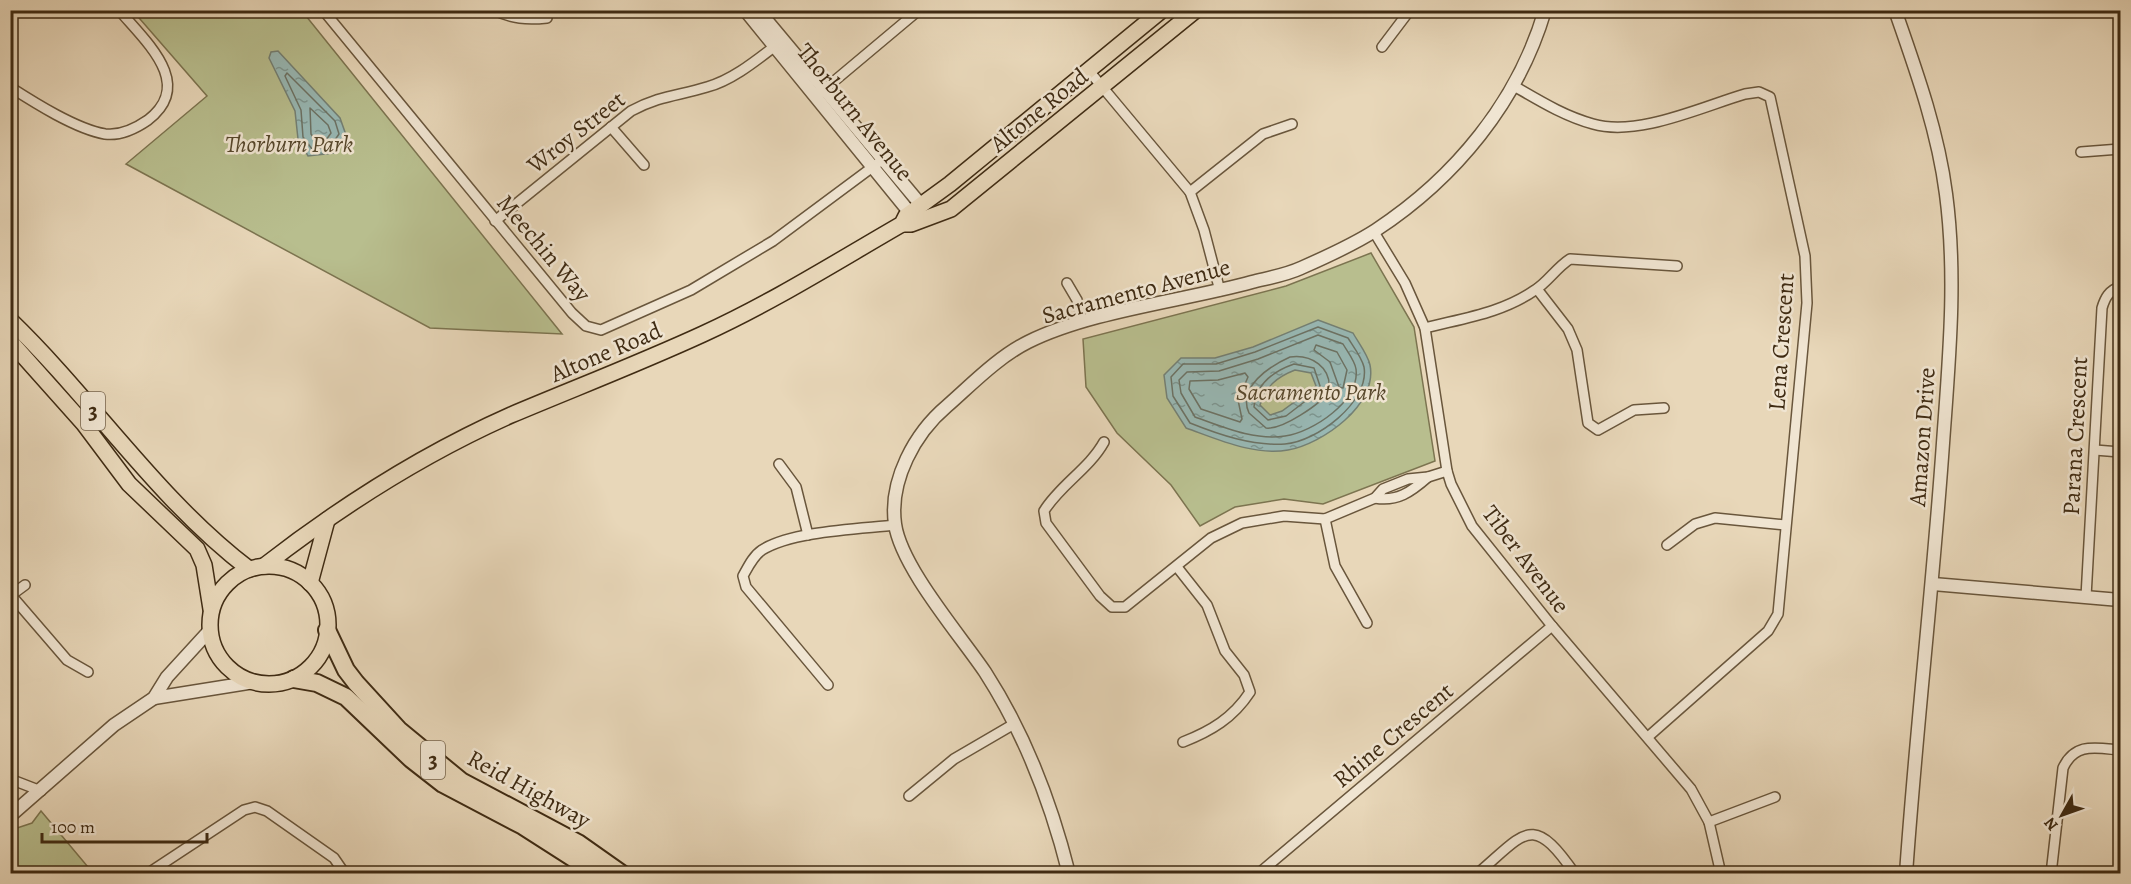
<svg xmlns="http://www.w3.org/2000/svg" width="2131" height="884" font-family="Alegreya,serif">
	<defs>
		<pattern id="water-ripples" width="26" height="14" patternUnits="userSpaceOnUse" patternTransform="scale(1.5)"><rect width="26" height="14" fill="#98b8b4"/><path d="M2 4q2-2 4 0t4 0M15 11q2-2 4 0t4 0" fill="none" stroke="#7d9691"/></pattern>
	</defs>
	<rect width="100%" height="100%" fill="#e8d7b9"/>
	<filter id="stains"><feTurbulence type="fractalNoise" baseFrequency=".00333" numOctaves="4"/><feColorMatrix values="0 0 0 0 .2 0 0 0 0 .09 0 0 0 0 .02 0 0 0 .5 -.17"/></filter>
	<radialGradient id="worn" r=".72"><stop offset=".6" stop-color="#630" stop-opacity="0"/><stop offset="1" stop-color="#630" stop-opacity=".3"/></radialGradient>
	<g fill="#b8be8e" stroke="#7c7450" stroke-width="1.5">
		<path d="M133,11h169l260,323 -132,-6 -304,-164 81,-68z"/>
		<path d="M1371,253l43,74 21,134 -112,43 -39,-5 -49,8 -35,19 -29,-41 -54,-52 -31,-46 -3,-48 203,-53z"/>
		<path d="M41,811l52,62h-82v-43l21,-7z"/>
	</g>
	<g fill="url(#water-ripples)" stroke="#748074" stroke-width="1.5" fill-rule="evenodd">
		<path d="M278,51l62,67 6,17 -12,18 -26,3 -10,-17 -3,-28 -26,-53 2,-6z"/>
		<path d="M1318,320l35,13c5,9 15,22 17,32 8,40 -48,79 -82,85 -34,6 -71,-11 -102,-22l-19,-30 -3,-23 17,-17h34l38,-11zM1295,370l16,3 5,13 -34,25 -12,4 -10,-10c6,-19 17,-28 35,-35z"/>
	</g>
	<g fill="none" stroke-linecap="round" stroke-linejoin="round">
		<g stroke="#6c7264" stroke-width="1.5">
			<path d="M287,73l48,48 4,13 -9,13 -18,2 -9,-12 -2,-27 -16,-34z"/>
			<path d="M310,108l18,17 3,8 -5,7 -10,1 -5,-7z"/>
			<path d="M1318,327l30,11c5,8 14,20 16,29 6,35 -48,75 -79,77 -33,2 -65,-9 -95,-21l-17,-27 -2,-19 12,-13h33l39,-12z"/>
			<path d="M1318,335l25,9c4,7 12,17 13,25 4,32 -43,63 -71,67 -30,5 -62,-9 -90,-19l-14,-24 -2,-13 8,-8 32,-1 39,-12z"/>
			<path d="M1316,345l21,7 10,18 -4,18 -4,-1 -9,-25 -16,-12z"/>
			<path d="M1290,357c21,-3 42,10 39,34 -8,13 -47,39 -63,37l-17,-15c-12,-26 21,-47 41,-56z"/>
			<path d="M1294,364l20,4 7,21 -35,27 -18,4 -14,-13c2,-23 20,-36 40,-43z"/>
			<path d="M1245,373l3,4 -10,23 4,19 -2,3 -39,-13 -12,-20 1,-8 28,-1z"/>
		</g>
		<defs>
			<g id="minor">
				<path d="M323,10l249,303 14,13 15,4 90,-40 82,-49 105,-78"/>
				<path d="M494,10c18,9 33,10 53,8"/>
				<path d="M1382,47l28,-37"/>
				<path d="M1089,71l101,121 14,38 16,61"/>
				<path d="M1514,86c26,15 50,30 79,38 45,13 108,-17 152,-30l14,-2 11,5 35,159 2,47 -29,311 -10,17 -119,105"/>
				<path d="M10,87c25,16 66,42 95,47 16,2 30,-5 43,-14 47,-36 -2,-78 -29,-110"/>
				<path d="M820,93l99,-83"/>
				<path d="M611,127l33,38"/>
				<path d="M2081,152l39,-3"/>
				<path d="M1190,192l73,-58 29,-10"/>
				<path d="M495,221l136,-110c30,-16 47,-15 76,-24 26,-7 51,-28 72,-44"/>
				<path d="M1374,232l31,51 20,45 22,143 4,13 21,42 80,100 139,163 18,33 12,52"/>
				<path d="M1067,283l10,17 5,22"/>
				<path d="M1537,289l31,40 9,21 11,73 10,7 36,-20 30,-2"/>
				<path d="M1425,328c39,-10 77,-15 110,-38 13,-8 21,-22 35,-31l107,7"/>
				<path d="M1104,442c-15,27 -44,43 -60,69l2,12 54,73 12,11h13l86,-69 31,-15 42,-7 41,3 50,-21 8,-9 25,-10 20,-2 19,-6"/>
				<path d="M2095,450l25,2"/>
				<path d="M779,464l17,23 12,48"/>
				<path d="M1375,498c22,4 36,-6 53,-21"/>
				<path d="M1325,519l10,47 32,57"/>
				<path d="M1667,545l28,-21 20,-6 70,7"/>
				<path d="M1177,567l30,38 18,46 19,24 6,17c-17,26 -39,39 -67,50"/>
				<path d="M11,595l56,65 21,12"/>
				<path d="M10,596l15,-11"/>
				<path d="M2086,597l16,-289c3,-10 7,-18 18,-21"/>
				<path d="M828,685l-82,-98 -3,-11c5,-9 10,-20 19,-26 30,-19 97,-21 133,-25"/>
				<path d="M10,779l31,12"/>
				<path d="M909,796l45,-37 60,-35"/>
				<path d="M1709,822l66,-25"/>
				<path d="M147,874l97,-64 11,-3 12,4 67,47 11,16"/>
				<path d="M1258,874l294,-248"/>
				<path d="M1477,874c49,-42 55,-62 98,0"/>
				<path d="M2051,874l12,-106c12,-26 33,-20 57,-18"/>
			</g>
			<g id="tertiary">
				<path d="M745,10l165,203"/>
				<path d="M758,10l163,195"/>
				<path d="M1895,10c21,60 43,121 51,184 11,83 3,166 -3,249 -10,144 -27,287 -37,431"/>
				<path d="M1933,584l187,16"/>
				<path d="M154,698l100,-16"/>
				<path d="M10,816l104,-91 40,-27 13,-21 43,-47"/>
				<path d="M1069,874c-18,-72 -44,-140 -84,-202 -25,-37 -84,-105 -90,-148 -6,-44 20,-91 52,-118 25,-22 51,-49 81,-64 62,-31 155,-41 224,-60 16,-4 34,-7 49,-14 25,-11 52,-23 75,-38 79,-52 142,-128 169,-220"/>
			</g>
			<g id="primary">
				<path d="M902,224h9l40,-15 245,-199"/>
				<path d="M264,566c76,-59 159,-112 247,-151 64,-27 129,-52 192,-81 70,-32 133,-72 199,-110l4,-8 44,-32 212,-174"/>
				<path d="M310,583l17,-63"/>
			</g>
			<g id="trunk">
				<path d="M10,320c83,80 147,179 239,249"/>
				<path d="M10,341l74,83 45,60 68,65 7,16 7,44"/>
				<circle cx="269" cy="625" r="59"/>
			</g>
			<g id="motorway">
				<path d="M327,630l19,40 10,13 43,47 62,51 117,62 44,31"/>
				<path d="M294,679l23,4 29,14 65,62 32,25 80,42 75,48"/>
			</g>
		</defs>
		<use href="#minor" stroke="#69563c" stroke-width="12"/>
		<use href="#tertiary" stroke="#69563c" stroke-width="15"/>
		<use href="#primary" stroke="#3f2b13" stroke-width="18"/>
		<use href="#trunk" stroke="#3f2b13" stroke-width="18"/>
		<use href="#motorway" stroke="#3f2b13" stroke-width="20"/>
		<use href="#minor" stroke="#f0e5d2" stroke-width="9"/>
		<use href="#tertiary" stroke="#f0e5d2" stroke-width="12"/>
		<use href="#primary" stroke="#e8d7b9" stroke-width="15"/>
		<use href="#trunk" stroke="#e8d7b9" stroke-width="15"/>
		<use href="#motorway" stroke="#e8d7b9" stroke-width="16"/>
	</g>
	<g text-anchor="middle" stroke-width="5" stroke-linejoin="round" paint-order="stroke">
		<g fill="#f0e5d2" stroke="#74634c" stroke-width="1.5">
			<rect x="81" y="392" width="24" height="38" rx="4.5"/>
			<rect x="421" y="741" width="24" height="38" rx="4.5"/>
		</g>
		<g font-size="22" font-weight="bold" fill="#3f2b13">
			<text x="93" y="419">3</text>
			<text x="433" y="768">3</text>
		</g>
		<g font-size="24" fill="#3f2b13" stroke="#f0e5d2">
			<text transform="translate(1039 110) rotate(-39)" y="8">Altone Road</text>
			<text transform="translate(855 112) rotate(51)" y="8">Thorburn Avenue</text>
			<text transform="translate(576 132) rotate(-38)" y="8">Wroy Street</text>
			<text transform="translate(544 248) rotate(50)" y="8">Meechin Way</text>
			<text transform="translate(1136 291) rotate(-15)" y="8">Sacramento Avenue</text>
			<text transform="translate(1781 342) rotate(-86)" y="8">Lena Crescent</text>
			<text transform="translate(606 352) rotate(-23)" y="8">Altone Road</text>
			<text transform="translate(2075 436) rotate(-87)" y="8">Parana Crescent</text>
			<text transform="translate(1922 437) rotate(-86)" y="8">Amazon Drive</text>
			<text transform="translate(1526 559) rotate(53)" y="8">Tiber Avenue</text>
			<text transform="translate(1393 735) rotate(-40)" y="8">Rhine Crescent</text>
			<text transform="translate(529 789) rotate(29)" y="8">Reid Highway</text>
		</g>
		<g font-size="24" font-style="italic" fill="#57482c" stroke="#f0e5d2">
			<text x="289" y="152">Thorburn Park</text>
			<text x="1311" y="400">Sacramento Park</text>
		</g>
	</g>
	<rect width="2131" height="884" fill="none" stroke="#e8d7b9" stroke-width="36"/>
	<rect x="12" y="12" width="2107" height="860" fill="none" stroke="#3f2b13" stroke-width="3"/>
	<rect x="18" y="18" width="2095" height="848" fill="none" stroke="#3f2b13" stroke-width="1.5"/>
	<g transform="translate(2062 815) rotate(230)" stroke="#f0e5d2" stroke-width="4.5" paint-order="stroke">
	<path d="M0-4.5L10 22L0 15L-10 22Z" fill="#3f2b13"/>
	<text y="-9" font-size="16" font-weight="bold" text-anchor="middle" fill="#3f2b13">N</text>
	</g>
	<path d="M42 833v9h165v-9" fill="none" stroke="#3f2b13" stroke-width="3"/>
	<text x="51" y="833" font-size="18" fill="#3f2b13" stroke="#f0e5d2" stroke-width="4.5" paint-order="stroke">100 m</text>
	<rect width="100%" height="100%" filter="url(#stains)"/>
	<rect width="100%" height="100%" fill="url(#worn)"/>
</svg>
